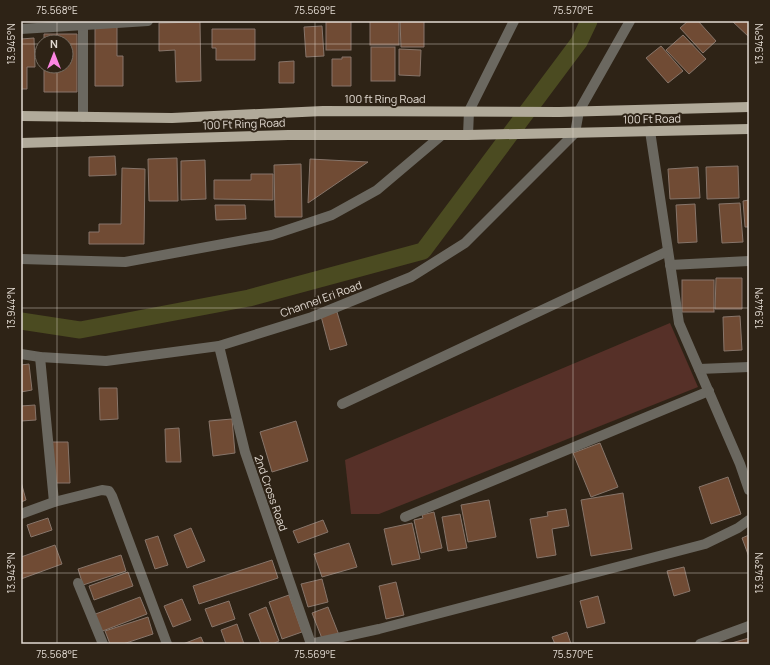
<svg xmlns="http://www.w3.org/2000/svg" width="770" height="665" font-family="Manrope,sans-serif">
	<rect width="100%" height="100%" fill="#2e2316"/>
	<path fill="#563028" d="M670,323l28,64 -319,127h-28l-6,-54z"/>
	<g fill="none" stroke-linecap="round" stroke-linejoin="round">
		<path stroke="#4b4b21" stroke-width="17" d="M21,321l59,9 169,-32 174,-47 156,-209 10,-21"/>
	</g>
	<g fill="#704b34" stroke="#87756a">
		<rect x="326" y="21" width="25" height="29"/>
		<rect x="370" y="21" width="29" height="24"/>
		<path d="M400,21h24v26h-23z"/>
		<path d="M688,21h10l18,20 -13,12 -23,-25z"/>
		<path d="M732,21h17v16z"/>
		<path d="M200,22l1,59 -25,1 -1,-32 -16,1v-28z"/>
		<path d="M322,26l2,30 -18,1 -2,-30z"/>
		<path d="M95,27h22v29h6v30h-28z"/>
		<path d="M212,29h43v31h-39v-12h-4z"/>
		<path d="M44,34h33v58h-33v-26h22v-24h-22z"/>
		<path d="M683,35l23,24 -17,15 -23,-24z"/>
		<path d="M34,38l1,29h-8v22h-6v-50z"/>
		<path d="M661,46l22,25 -15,12 -22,-25z"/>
		<rect x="371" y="47" width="24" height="34"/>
		<path d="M399,49l22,1 -1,26 -21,-1z"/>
		<path d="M342,57h9v29h-19v-27h10z"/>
		<path d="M294,61v22h-15v-21z"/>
		<path d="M115,156l1,19 -27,1v-19z"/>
		<path d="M177,158l1,43h-29l-1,-42z"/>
		<path d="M310,159l58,3 -60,41z"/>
		<path d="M205,160l1,39 -25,1v-39z"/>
		<path d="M301,164l1,53h-27l-1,-52z"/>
		<path d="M738,166l1,32 -32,1 -1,-32z"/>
		<path d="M698,167l2,31 -30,1 -2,-30z"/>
		<path d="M122,168l23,1 -1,75h-55v-12h10v-8h22z"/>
		<path d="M251,174h22v26l-59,-1v-19h37z"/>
		<path d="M749,200v27h-4l-2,-26z"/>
		<path d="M740,203l3,39 -21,1 -3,-39z"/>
		<path d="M695,204l2,38 -19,1 -2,-38z"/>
		<path d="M215,205h30l1,14 -30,1z"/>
		<path d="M716,278h26v31h-27z"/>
		<rect x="682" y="280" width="32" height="32"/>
		<path d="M337,312l10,33 -17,5 -9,-34z"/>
		<path d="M740,316l2,34 -18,1 -1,-34z"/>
		<path d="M29,364l3,26 -11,2v-27z"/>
		<path d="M99,388h18l1,31 -18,1z"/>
		<path d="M35,405l1,15 -15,1v-15z"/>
		<path d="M232,419l3,34 -22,3 -4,-35z"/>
		<path d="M296,421l12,40 -36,11 -12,-40z"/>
		<path d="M179,428l2,34h-15l-1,-33z"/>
		<path d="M52,442h16l2,41h-17z"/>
		<path d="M600,443l18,44 -27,10 -18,-44z"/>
		<path d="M728,477l13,37 -30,10 -12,-37z"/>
		<path d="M21,482l5,18 -5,2z"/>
		<path d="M623,493l9,56 -41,7 -10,-56z"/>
		<path d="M489,500l7,37 -28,5 -7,-37z"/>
		<path d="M566,509l3,17 -17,3 4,26 -19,3 -7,-39 18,-3 -1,-4z"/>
		<path d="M434,512l8,36 -21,5 -7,-33 9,-2 -1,-3z"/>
		<path d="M460,514l7,34 -19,3 -6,-34z"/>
		<path d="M48,518l4,12 -21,7 -4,-12z"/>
		<path d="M323,520l5,12 -30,11 -5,-12z"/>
		<path d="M412,523l8,36 -28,6 -8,-36z"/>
		<path d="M191,528l14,33 -18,7 -13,-33z"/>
		<path d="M749,535v22l-7,-19z"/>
		<path d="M158,536l10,29 -13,4 -10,-29z"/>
		<path d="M349,543l8,24 -35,10 -8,-23z"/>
		<path d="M55,545l7,19 -41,15v-22z"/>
		<path d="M121,555l5,16 -43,14 -5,-16z"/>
		<path d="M272,560l6,18 -79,26 -6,-18z"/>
		<path d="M684,567l6,24 -16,5 -7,-25z"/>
		<path d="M128,572l5,14 -39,14 -5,-14z"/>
		<path d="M322,579l6,23 -20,5 -7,-23z"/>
		<path d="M396,582l8,33 -18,4 -7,-33z"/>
		<path d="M289,595l13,37 -20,7 -13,-37z"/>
		<path d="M598,596l7,27 -18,5 -7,-27z"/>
		<path d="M140,597l7,17 -47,18 -7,-17z"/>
		<path d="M182,599l9,21 -18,7 -9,-21z"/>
		<path d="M229,601l6,18 -23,8 -7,-18z"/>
		<path d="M266,607l13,34 -7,3h-11l-12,-30z"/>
		<path d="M328,607l11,28 -16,6 -11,-28z"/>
		<path d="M148,617l5,17 -30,10h-13l-5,-13z"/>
		<path d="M237,624l7,20h-18l-5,-14z"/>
		<path d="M567,632l4,12h-16l-3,-7z"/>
		<path d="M201,637l3,7h-21z"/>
		<path d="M749,638v6h-21z"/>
	</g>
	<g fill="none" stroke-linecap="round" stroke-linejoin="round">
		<g stroke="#6b6860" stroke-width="10">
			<path d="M83,25v92"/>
			<path d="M21,29l127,-8"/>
			<path d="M650,131l29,192 61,141 9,26"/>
			<path d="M468,135l1,-24 45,-90"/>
			<path d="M21,259l104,3 147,-27 60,-20 45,-25 65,-55"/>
			<path d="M670,265l79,-4"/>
			<path d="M219,346l26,106 66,192"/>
			<path d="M21,354l19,3 66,4 113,-15 93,-29 99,-40 54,-34 110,-110 4,-22 51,-90"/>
			<path d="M40,357l14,145"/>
			<path d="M699,369l50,-2"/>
			<path d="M342,404l326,-153"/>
			<path d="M21,514l33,-12 48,-12 7,1 3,5 55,148"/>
			<path d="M405,517l304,-126"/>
			<path d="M78,583l25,61"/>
			<path d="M310,644l69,-15 326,-85 33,-16 11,-8"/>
			<path d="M700,644l49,-18"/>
		</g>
		<g stroke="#b1aa9a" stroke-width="10">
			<path d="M21,116l151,2 151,-7 236,1 190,-5"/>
			<path d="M21,143l267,-8h180l281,-6"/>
		</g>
	</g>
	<path fill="none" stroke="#e2dad2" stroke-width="1" stroke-opacity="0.45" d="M57,21v21M315,21v623M573,21v623M21,44h21M66,44h683M57,66v578M21,308h728M21,573h728"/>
	<g text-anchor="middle" stroke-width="4" stroke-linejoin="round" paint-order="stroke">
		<g font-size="11" fill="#e2dad2" stroke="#2e2316">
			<text x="385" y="103">100 ft Ring Road</text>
			<text transform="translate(652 119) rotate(-1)" y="4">100 Ft Road</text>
			<text transform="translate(244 124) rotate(-2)" y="4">100 Ft Ring Road</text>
			<text transform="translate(321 299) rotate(-20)" y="4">Channel Eri Road</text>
			<text transform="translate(271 493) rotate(71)" y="4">2nd Cross Road</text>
		</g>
	</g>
	<rect width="770" height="665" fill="none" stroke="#2e2316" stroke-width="44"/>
	<g transform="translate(54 54)"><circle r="19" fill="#2e2316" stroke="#766c61"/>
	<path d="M0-3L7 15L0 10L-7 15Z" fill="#fd86e2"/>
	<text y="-6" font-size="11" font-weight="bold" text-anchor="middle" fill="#e2dad2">N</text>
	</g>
	<rect x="22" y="22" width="726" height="621" fill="none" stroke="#e2dad2" stroke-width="1.5"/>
	<g font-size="10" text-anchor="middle" fill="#e2dad2">
		<text x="57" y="14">75.568°E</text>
		<text x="315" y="14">75.569°E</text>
		<text x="573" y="14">75.570°E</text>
		<text transform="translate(11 44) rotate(-90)" y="4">13.945°N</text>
		<text transform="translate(759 44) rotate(-90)" y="4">13.945°N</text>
		<text transform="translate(11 308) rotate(-90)" y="4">13.944°N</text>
		<text transform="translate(759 308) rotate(-90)" y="4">13.944°N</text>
		<text transform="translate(11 573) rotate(-90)" y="4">13.943°N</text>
		<text transform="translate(759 573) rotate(-90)" y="4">13.943°N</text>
		<text x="57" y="658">75.568°E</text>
		<text x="315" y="658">75.569°E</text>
		<text x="573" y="658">75.570°E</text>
	</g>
</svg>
